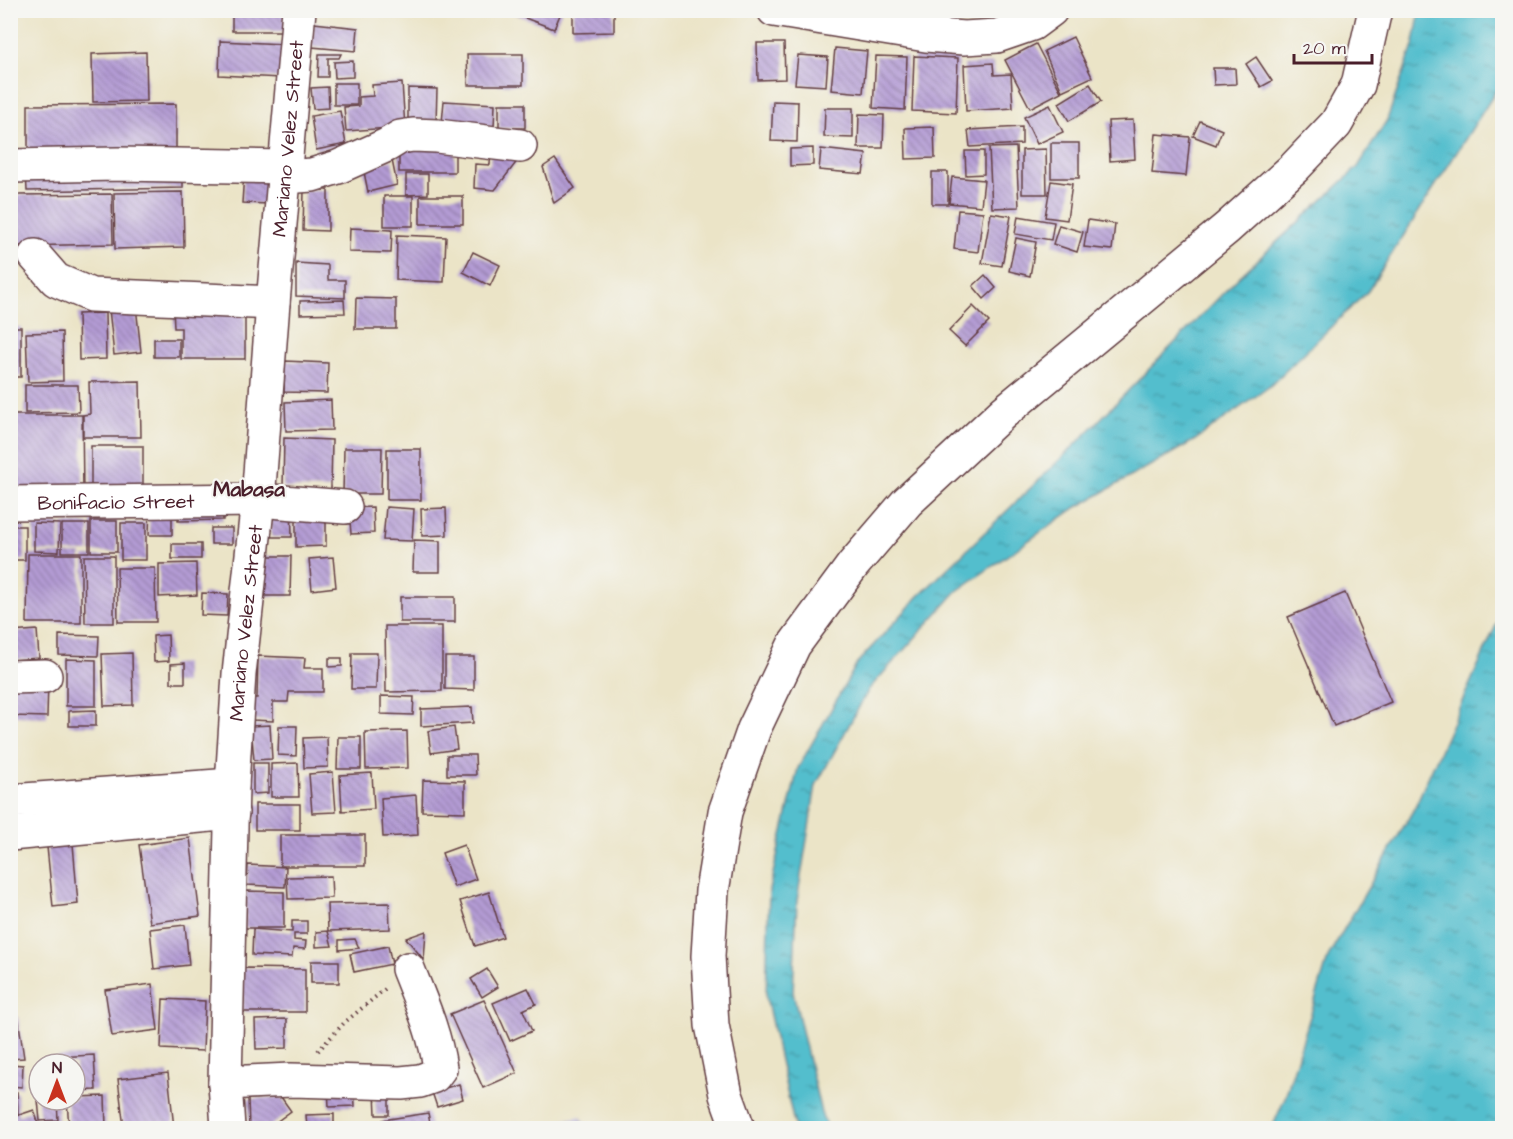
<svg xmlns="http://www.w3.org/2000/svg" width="1513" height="1139" font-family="'Architects Daughter',sans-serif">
	<defs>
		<pattern id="industrial-grid" width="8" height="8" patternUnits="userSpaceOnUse" patternTransform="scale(1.5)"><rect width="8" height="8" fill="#c6c0da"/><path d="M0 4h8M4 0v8" fill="none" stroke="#aca5bb"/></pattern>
		<pattern id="water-ripples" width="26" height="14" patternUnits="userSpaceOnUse" patternTransform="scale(1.5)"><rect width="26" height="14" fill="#52becd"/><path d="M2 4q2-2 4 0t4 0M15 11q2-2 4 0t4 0" fill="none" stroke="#469aa7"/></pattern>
		<pattern id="building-back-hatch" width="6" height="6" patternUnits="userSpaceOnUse" patternTransform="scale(1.5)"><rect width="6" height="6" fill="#b39bd4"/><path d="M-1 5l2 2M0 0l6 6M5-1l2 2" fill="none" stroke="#947eac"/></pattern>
	</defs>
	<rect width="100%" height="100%" fill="#f6f6f2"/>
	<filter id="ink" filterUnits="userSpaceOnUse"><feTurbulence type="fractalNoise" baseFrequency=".0167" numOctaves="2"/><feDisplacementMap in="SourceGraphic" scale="12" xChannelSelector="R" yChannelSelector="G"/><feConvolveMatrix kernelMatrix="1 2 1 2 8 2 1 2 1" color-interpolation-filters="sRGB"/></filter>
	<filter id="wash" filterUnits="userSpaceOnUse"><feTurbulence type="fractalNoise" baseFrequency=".008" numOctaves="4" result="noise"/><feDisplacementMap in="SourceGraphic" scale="24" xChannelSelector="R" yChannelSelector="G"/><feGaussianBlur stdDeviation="1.35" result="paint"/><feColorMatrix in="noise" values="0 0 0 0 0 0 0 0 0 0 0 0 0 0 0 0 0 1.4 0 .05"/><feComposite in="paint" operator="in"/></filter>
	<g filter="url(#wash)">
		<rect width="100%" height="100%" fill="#ebe4c7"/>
		<path fill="url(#industrial-grid)" d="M581,1116l7,12h-63z"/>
		<g fill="url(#water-ripples)" stroke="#4e6e7c" stroke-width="1.5">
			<path d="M1420,10l82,1v61l-4,16 -130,203 -98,95 -75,54 -123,70 -115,81 -88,98 -53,96 -19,115 -4,92 28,121 6,15h-32l-29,-131 3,-107 29,-122 60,-106 60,-65 159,-154 161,-165 120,-111 29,-47 27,-77z"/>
			<path d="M1502,612v516h-230l13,-30 44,-143 85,-146z"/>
		</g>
		<g id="blocks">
			<g fill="url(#building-back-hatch)">
				<path d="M232,10h51l3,21h-54z"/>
				<path d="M504,10h58l-8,19z"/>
				<path d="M573,10h41v22l-41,1z"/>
				<rect x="947" y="10" width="53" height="6"/>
				<path d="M314,23l44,5 -2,23 -44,-4z"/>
				<path d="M1073,37l19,40 -30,14 -18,-40z"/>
				<path d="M220,41l63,3 -2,34 -62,-3z"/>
				<path d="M757,43h27l1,36 -27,1z"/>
				<path d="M1036,44l25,48 -31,16 -25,-48z"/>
				<path d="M835,48l32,3 -4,42 -32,-3z"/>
				<path d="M146,52l1,49 -54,1 -1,-48z"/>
				<path d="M319,54h22l-2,4h-11v19h-10z"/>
				<path d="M467,54h56v31h-55z"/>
				<path d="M798,55l30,2 -2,29 -31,-2z"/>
				<path d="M876,56l31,1 -2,53 -32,-2z"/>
				<path d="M914,56l44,2 -2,55 -44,-2z"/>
				<path d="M1256,57l16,24 -11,6 -15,-23z"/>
				<path d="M353,61v16l-18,1 -1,-16z"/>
				<path d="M993,63l1,12 17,-1 2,34 -47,3 -2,-46z"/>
				<path d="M1213,68h22l1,16 -22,1z"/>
				<rect x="334" y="83" width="23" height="22"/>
				<path d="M402,83l3,44 -59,4 -2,-24 15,-1v-9l14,-1 -1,-11z"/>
				<path d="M1090,84l11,18 -32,19 -10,-18z"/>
				<path d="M328,87l1,21 -16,1 -2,-21z"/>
				<path d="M408,88l29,1 -1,32h-28z"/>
				<path d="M444,101l51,3 -1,23 -52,-4z"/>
				<path d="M773,101l25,1 -1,40 -26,-1z"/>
				<path d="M176,104v57l-148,1v-57z"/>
				<rect x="499" y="104" width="26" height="24"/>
				<path d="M1050,105l13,27 -26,12 -13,-27z"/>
				<path d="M825,108h28v30l-29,-1z"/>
				<path d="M340,111l6,33 -30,6 -5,-34z"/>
				<path d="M859,114l25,1 -1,33h-25z"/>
				<path d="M1133,120l2,39 -25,2 -2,-40z"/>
				<path d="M1200,121l22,9 -6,15 -23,-9z"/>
				<path d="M934,127l1,31 -29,1 -1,-31z"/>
				<path d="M1022,127v17l-52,3 -2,-17z"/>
				<path d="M1156,134l34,3 -4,39 -34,-3z"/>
				<rect x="399" y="141" width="56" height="31"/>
				<rect x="1051" y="143" width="28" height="35"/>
				<path d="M1016,147l3,60 -27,1 -3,-60z"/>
				<path d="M813,148v17l-23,1v-17z"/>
				<path d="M491,149l34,2 -30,39 -21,-2 1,-24 15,1z"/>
				<path d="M821,149l45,5 -3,20 -44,-4z"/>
				<path d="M1046,149l1,45h-25v-44z"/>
				<path d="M965,151h19v23l-18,1z"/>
				<path d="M555,159l20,29 -21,15 -11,-36z"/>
				<path d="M392,160l5,25 -29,7 -5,-25z"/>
				<path d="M183,167v21l-156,3 -1,-20z"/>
				<rect x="932" y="172" width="16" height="32"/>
				<path d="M244,173l29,1 -1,30 -30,-1z"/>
				<path d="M406,174h22v20l-22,1z"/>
				<path d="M952,177l32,3 -3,26 -32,-3z"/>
				<path d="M1051,181l21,3 -5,36 -22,-3z"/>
				<path d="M304,190h24v41l-25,-1z"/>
				<path d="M183,192l1,55 -69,2 -1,-56z"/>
				<path d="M112,194l1,50 -95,2 -2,-51z"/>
				<rect x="384" y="196" width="29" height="30"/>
				<rect x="420" y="196" width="43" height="28"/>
				<path d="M958,210l25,2 -5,40 -24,-3z"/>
				<path d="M991,213l20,3 -9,50 -20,-3z"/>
				<path d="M1018,216l36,6 -3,18 -36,-6z"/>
				<path d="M1088,220l27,4 -3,26 -28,-3z"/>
				<path d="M1059,225l24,7 -6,20 -24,-8z"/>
				<path d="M350,228l42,2 -1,23 -42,-1z"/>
				<path d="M397,235l49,2 -2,45 -48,-2z"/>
				<path d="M1016,238l20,4 -6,34 -21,-5z"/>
				<path d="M473,252l27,13 -10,21 -27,-14z"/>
				<path d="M296,263l32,2v15h17v18l-49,-2z"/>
				<path d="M985,275l11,13 -12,11 -11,-13z"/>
				<path d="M356,298l40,1v30h-41z"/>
				<path d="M344,300l1,13 -45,1v-13z"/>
				<path d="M136,306l5,46 -27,3 -5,-46z"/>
				<path d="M173,306h72v53h-64v-31h-7z"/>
				<path d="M973,306l16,16 -24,24 -16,-15z"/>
				<path d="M105,313l1,46 -27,1 -1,-46z"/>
				<rect x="10" y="327" width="11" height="50"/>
				<path d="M62,332l1,49 -35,1 -2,-49z"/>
				<rect x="154" y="339" width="25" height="18"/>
				<path d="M285,361l43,2 -1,30 -43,-1z"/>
				<path d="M140,381l1,56h-58v-22l7,-1 -1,-32z"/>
				<path d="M25,385h53l1,27 -54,1z"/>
				<path d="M331,400l1,30 -46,1 -1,-29z"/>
				<path d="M10,415h72l1,76h-73z"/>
				<path d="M284,438l48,2 -1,49 -48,-1z"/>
				<rect x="91" y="446" width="52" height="43"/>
				<path d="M344,448h38l-1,46h-38z"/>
				<rect x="387" y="449" width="34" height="51"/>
				<path d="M223,502v18l-45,1v-17z"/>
				<path d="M150,504h22v31h-23z"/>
				<path d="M270,505h21l1,32h-21z"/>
				<path d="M373,507l1,26 -23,1 -2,-26z"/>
				<path d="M386,507l28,2 -2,32 -29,-1z"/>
				<path d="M446,508l1,27 -25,1 -1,-27z"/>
				<path d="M296,517h30v29l-30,1z"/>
				<rect x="91" y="521" width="26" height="31"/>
				<path d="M34,523l26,1 -1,28 -25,-1z"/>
				<rect x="121" y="523" width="25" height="37"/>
				<rect x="62" y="524" width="27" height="28"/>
				<rect x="10" y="526" width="15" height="34"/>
				<rect x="211" y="528" width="21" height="16"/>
				<path d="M414,540l26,1v31h-27z"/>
				<rect x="172" y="544" width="29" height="15"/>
				<path d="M28,554h53v69h-54z"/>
				<path d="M84,556h30v67h-29z"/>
				<path d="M265,556h26l-1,40h-25z"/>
				<path d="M333,557l3,30 -24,3 -3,-31z"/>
				<path d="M196,563l1,32 -38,2v-33z"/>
				<path d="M117,568h38l1,54h-38z"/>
				<path d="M202,593l26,1 -1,22 -26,-1z"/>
				<path d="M1345,593l46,109 -57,24 -46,-109z"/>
				<rect x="400" y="597" width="55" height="25"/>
				<path d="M385,626h57v65l-56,1z"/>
				<path d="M37,630l2,28 -27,2 -1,-28z"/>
				<path d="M59,635l40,1 -1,20 -39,-1z"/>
				<path d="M168,635l1,26 -15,1 -1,-26z"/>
				<path d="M132,653l1,52 -29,1 -2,-52z"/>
				<path d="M352,653h25l-1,36h-25z"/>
				<path d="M258,656l47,2 -1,10h19v24h-34l-1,10h-15v19l-21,-1v-22h5z"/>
				<path d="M445,657h29v33l-29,-1z"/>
				<path d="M329,658h13v8l-13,1z"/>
				<path d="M66,659l30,1v46h-30z"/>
				<path d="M185,663v20h-14v-19z"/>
				<path d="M13,681l35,1 -1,35 -35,-1z"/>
				<path d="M381,696l33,1 -1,18 -32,-1z"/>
				<path d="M472,707l1,16 -52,3v-17z"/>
				<path d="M96,710v16h-27v-15z"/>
				<path d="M270,725l2,34 -18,1 -3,-34z"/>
				<path d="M279,726h18l-1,30 -18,-1z"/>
				<path d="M454,727l3,22 -26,4 -3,-22z"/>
				<path d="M407,731l1,37 -42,1 -1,-37z"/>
				<path d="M327,737l1,30 -24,1 -1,-30z"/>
				<path d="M338,737h23v32h-24z"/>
				<path d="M447,755h28l1,20h-29z"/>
				<path d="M253,763h15v30l-15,1z"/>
				<path d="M298,763l1,34h-28v-33z"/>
				<path d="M333,772l3,40 -24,1 -3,-39z"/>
				<path d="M372,773l2,36 -32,2 -2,-36z"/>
				<path d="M423,780l42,1v31l-43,-1z"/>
				<path d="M416,795l2,40 -35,2 -2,-39z"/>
				<rect x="255" y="804" width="45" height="26"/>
				<rect x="280" y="835" width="85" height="31"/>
				<path d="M190,838l10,78 -50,7 -11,-78z"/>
				<path d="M73,844l5,60 -25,3 -6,-60z"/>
				<path d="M464,845l12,34 -22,8 -12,-34z"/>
				<path d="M248,865l38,2 -1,20 -38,-2z"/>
				<path d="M331,876l1,22 -44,1 -1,-22z"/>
				<path d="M246,891l38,1v36h-39z"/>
				<path d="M489,892l14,45 -28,9 -15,-45z"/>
				<path d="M389,903l1,26 -62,2 -1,-27z"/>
				<path d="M292,921h15v13h-13v6l12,1 -1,8 -12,-1 -1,9 -40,-2 1,-26 39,3z"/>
				<path d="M185,925l4,40 -35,4 -4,-40z"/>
				<path d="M328,931l4,15 -16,1v-15z"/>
				<path d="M426,931l-2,29 -18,-22z"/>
				<path d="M355,939l4,9 -20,2v-10z"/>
				<path d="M388,946l4,18 -38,8 -4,-18z"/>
				<rect x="311" y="961" width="28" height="22"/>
				<path d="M243,968l62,1v43h-62z"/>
				<path d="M487,969l11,18 -16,10 -11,-18z"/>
				<path d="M152,984l6,46 -46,6 -7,-46z"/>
				<path d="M528,988l8,16 -13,6 9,21 -22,10 -17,-38z"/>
				<path d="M163,999l42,2 -2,50 -42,-2z"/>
				<path d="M484,1000l33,73 -34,15 -33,-74z"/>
				<path d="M18,1017l6,41 -14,1v-41z"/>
				<path d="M287,1019v29l-31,1 -1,-29z"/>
				<path d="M94,1055l2,35 -21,1v-27h-18v-7z"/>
				<path d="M10,1064l13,1 -1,22 -12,-1z"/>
				<path d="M168,1073l6,55h-50l-6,-49z"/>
				<path d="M459,1084l4,15 -26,8 -5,-15z"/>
				<path d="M354,1086l1,20 -26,1 -1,-20z"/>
				<path d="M389,1091v24h-13l-1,-23z"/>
				<path d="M10,1092h7l1,24h-8z"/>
				<path d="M105,1096l1,32h-37l-2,-28h8v-3z"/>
				<path d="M281,1097l10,14 -23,17h-19l-1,-29z"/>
				<path d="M38,1100h19l1,20 -18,1z"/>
				<path d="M34,1110l6,18h-30v-10z"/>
				<path d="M428,1113l3,15h-47l-1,-8z"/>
				<path d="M334,1114v14h-27l-1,-13z"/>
			</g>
		</g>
	</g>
	<g filter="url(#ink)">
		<use href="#blocks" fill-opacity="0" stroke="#623d42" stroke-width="1.5"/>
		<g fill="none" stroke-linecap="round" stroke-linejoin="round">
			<defs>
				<g id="minor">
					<path d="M774,10l152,25 38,3 33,-2 35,-12 19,-14"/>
					<path d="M10,166l108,-2 166,3"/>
					<path d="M284,177l28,-2 26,-8 49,-22 13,-8 13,-2 24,1 83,10"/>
					<path d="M35,256l21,24 35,15 182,8"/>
					<path id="s1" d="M10,503l248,-3 87,7"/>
					<path d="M10,677l35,-1"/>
					<path d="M10,801l222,-16"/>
					<path d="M10,834l222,-21"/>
					<path d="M225,1083l66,-3 110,3 19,-2 14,-5 6,-8c-5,-35 -19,-66 -32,-99"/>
					<path id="s2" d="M228,1128l-3,-45 7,-298 7,-111 19,-174 15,-197 26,-293"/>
					<path d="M738,1128l-12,-33 -14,-70 -4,-69 4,-65 13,-79 29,-83 40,-84 59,-80 54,-63 97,-90 223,-184 67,-60 42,-44 22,-39 17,-75"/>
				</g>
			</defs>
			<use href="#minor" stroke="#623d42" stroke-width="36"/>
			<path stroke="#623d42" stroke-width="4" stroke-dasharray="1.5 4.5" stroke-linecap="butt" d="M318,1051l26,-28 41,-34"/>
			<use href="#minor" stroke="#fff" stroke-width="33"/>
		</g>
	</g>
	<g text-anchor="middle" stroke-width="4.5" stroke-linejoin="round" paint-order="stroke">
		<g font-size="20" fill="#4a1f2b" stroke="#f6f6f2">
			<text dy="7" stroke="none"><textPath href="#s2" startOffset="992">Mariano Velez Street</textPath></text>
			<text dy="7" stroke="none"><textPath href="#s1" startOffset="106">Bonifacio Street</textPath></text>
			<text dy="7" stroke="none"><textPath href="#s2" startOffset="506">Mariano Velez Street</textPath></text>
		</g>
		<g font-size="21" font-weight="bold" fill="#4a1f2b" stroke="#f6f6f2">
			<text x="249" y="496">Mabasa</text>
		</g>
	</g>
	<rect width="1513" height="1139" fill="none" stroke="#f6f6f2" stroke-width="36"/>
	<g transform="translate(57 1082)"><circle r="28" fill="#f6f6f2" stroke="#b1a0a2" stroke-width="1.5"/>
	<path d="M0-4.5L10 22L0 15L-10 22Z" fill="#c8321e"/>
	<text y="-9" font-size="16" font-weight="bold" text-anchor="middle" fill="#4a1f2b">N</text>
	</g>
	<path d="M1294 54v9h78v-9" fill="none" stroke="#4a1f2b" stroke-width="3"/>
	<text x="1303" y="54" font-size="18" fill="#4a1f2b" stroke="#f6f6f2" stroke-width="4.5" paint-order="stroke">20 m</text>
</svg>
